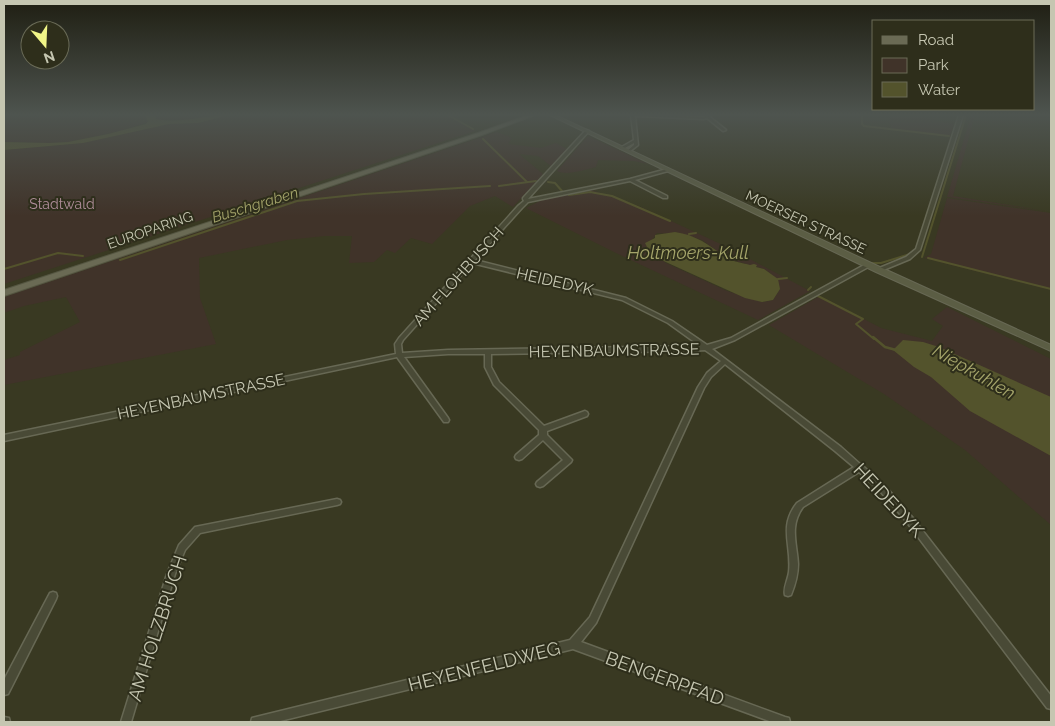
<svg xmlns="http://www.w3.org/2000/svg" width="1055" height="726" font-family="Raleway,sans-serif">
	<rect width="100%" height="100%" fill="#393922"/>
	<g fill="#403329" fill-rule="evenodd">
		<path d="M4,115h140l4,7 -27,9 -53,11 -19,1 -45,-1z"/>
		<path d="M155,115h57c-18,6 -37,7 -56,4z"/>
		<path d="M229,115h237l-11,3 20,13 -471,153v-134l79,-7 86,-19 29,-1z"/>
		<path d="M971,115h4l-22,81 98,16 -104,-15z"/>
		<path d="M889,116h33l1,2 31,6 -4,12 -59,-7z"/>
		<path d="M497,132l15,6 -4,6 33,4 15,-5 11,6 -16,17 -13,-10 -19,-2 24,20 -30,33 -18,-11 -25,10 -38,38 -21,-6 -16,15 -8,-3 -13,12 -25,1 3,-27h-27l-38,4 -88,18 1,40 16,46 -212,41v-25l16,-5v-3l60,-30 -14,-25 -42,9 -20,7v-16z"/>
		<path d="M588,136l60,28 -14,-3 -36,-1 -2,7c-12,3 -29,9 -39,4z"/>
		<path d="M592,190l51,18 84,39 83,44 -52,29 -142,-67 -90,-45 16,-8zM675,232l27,8 26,19 36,10 7,5 9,15 -7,11 -11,2 -35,-11 -61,-28 -19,-16 10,-14 12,1z"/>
		<path d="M947,198l104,15v77l-127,-32 7,-4z"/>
		<path d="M820,296l61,32 51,13 11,-15 -11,-7 15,-12 104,52v166l-86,-75 -81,-56 -115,-69z"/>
	</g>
	<g fill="#53532c">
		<path d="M144,115h11l1,4c26,5 48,-4 73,-4l-31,8 -29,1 -86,19 -79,7v-8l45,1 19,-1 40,-8 38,-10 2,-3z"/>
		<path d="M675,232c22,3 35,14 52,26 6,4 17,5 23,7l4,-1 3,1 -1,2 8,2 14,10 2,10 -7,11 -11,2 -17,-4 -99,-45 -2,-5 3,-1 -2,-4 10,-5v-3z"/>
		<path d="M903,340l20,2 16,5 112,50v59l-81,-45 -39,-34 -17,-10 -21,-17z"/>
	</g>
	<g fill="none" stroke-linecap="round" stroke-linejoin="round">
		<g stroke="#53532c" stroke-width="2">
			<path d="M448,115l25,14"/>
			<path d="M862,115v9l2,2 85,10"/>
			<path d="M483,139l44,43"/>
			<path d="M548,182l7,1 7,8"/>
			<path d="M499,186l37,-5"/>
			<path d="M569,195l21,-3 22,4 58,25"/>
			<path d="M689,234l7,-1"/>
			<path d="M922,257l44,-142"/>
			<path d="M928,258l123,31"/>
			<path d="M120,260l177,-59 67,-7 126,-8"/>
			<path d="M869,263h12l29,-9"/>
			<path d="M4,269l54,-16 25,3"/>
			<path d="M778,279l9,-1"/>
			<path d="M808,290l3,-3"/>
			<path d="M818,296l45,23 -7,5 18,15"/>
		</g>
		<path stroke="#53532c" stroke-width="2.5" d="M873,337l12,10 11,3"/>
		<defs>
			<g id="street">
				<path d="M631,115h20l52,2 5,-2h4l-2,2 16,13 -3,1 -16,-13 -3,1 -69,-3 3,29 -9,7 -2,-1 7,-6v-2l-11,6 -3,-1 14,-8z"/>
				<path d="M959,115h4l-43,135 -10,9 -29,12h-4v-2l29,-12 10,-8z"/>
				<path d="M586,130l3,1 -61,68 102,-20 37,-10 2,1 -1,1 -33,9 32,16v2h-4l-33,-17 -102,21 -6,6 -47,52 151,38 46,23 35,24 24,-7 135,-74h4v2l-135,74 -23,9 129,98 19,17 3,1 1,2 22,20 26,30 139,179v13l-4,-1 -141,-187 -26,-30 -21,-19 -56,35c-14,19 -6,37 -5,57 0,11 -3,21 -7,31l-3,1 -3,-1c-2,-7 3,-15 4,-23 3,-27 -11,-45 8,-69l57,-36 -19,-16 -110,-87 -14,13 -7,11 -108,235 -15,19 204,75 4,1 1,4h-18l-199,-73 -297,73h-25l1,-4 4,-1 314,-77 20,-23 108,-230 9,-14 14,-12 -16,-11 -13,1 -201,3v13l8,15 45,44 41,-15 2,1 1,2 -1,2 -40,15v4l25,25 -1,2 -28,24 -3,1 -3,-1 -1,-2 1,-2 26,-22 -20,-20 -21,19 -3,1 -3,-1 -1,-2 1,-2 23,-20v-5l-45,-45 -9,-18v-13h-37l-44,3 44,61 1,2 -1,2h-4l-47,-65 -393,84v-6l392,-81 -1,-10 4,-6 119,-132 6,-5 -1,-2v-1zM472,263l150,37 46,23 32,23 -252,4 -46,3 -1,-9 2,-4z"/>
				<path d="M337,499l3,1 1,2 -1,2 -3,1 -137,28 -15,17 -10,24 -44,148h-10l46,-148 12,-29 16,-18z"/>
				<path d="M53,592l3,1 1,3 -1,3 -48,95 -4,1v-15l46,-87z"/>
				<path d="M4,717l5,1 1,4h-6z"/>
			</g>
			<path id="secondary" d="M550,115h5l327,153 169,77v6l-175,-79z"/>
			<path id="primary" d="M528,115h7l-53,20 -478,161v-6l474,-157z"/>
		</defs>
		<use href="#street" stroke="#676854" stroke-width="3"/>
		<use href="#secondary" stroke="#676854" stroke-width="2"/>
		<use href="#primary" stroke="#555642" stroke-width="2"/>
		<use href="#street" fill="#494a36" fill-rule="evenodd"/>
		<use href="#secondary" fill="#5b5d44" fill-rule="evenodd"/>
		<use href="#primary" fill="#6a6a54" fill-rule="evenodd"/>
	</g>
	<linearGradient id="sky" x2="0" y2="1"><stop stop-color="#1f1f13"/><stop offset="0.53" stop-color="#4e544f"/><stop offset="1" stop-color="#4e544f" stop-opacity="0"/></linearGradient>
	<rect width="1055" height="216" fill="url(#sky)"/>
	<g text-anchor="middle" stroke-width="4" stroke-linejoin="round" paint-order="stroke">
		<g font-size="14" fill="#b08e9a" stroke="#2e2e1b">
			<text x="62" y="209">Stadtwald</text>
		</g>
		<g font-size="14" fill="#c5c6b1" stroke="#2e2e1b">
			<text transform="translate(806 222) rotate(25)" y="5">MOERSER STRASSE</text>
			<text transform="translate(150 230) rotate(-19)" y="5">EUROPARING</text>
		</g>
		<g font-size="15" font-style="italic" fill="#a4a46a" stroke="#2e2e1b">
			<text transform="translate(255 205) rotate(-17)" y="5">Buschgraben</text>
		</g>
		<g font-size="16" fill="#c5c6b1" stroke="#2e2e1b">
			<text transform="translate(458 276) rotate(-48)" y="6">AM FLOHBUSCH</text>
			<text transform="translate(555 281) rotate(13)" y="6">HEIDEDYK</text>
			<text transform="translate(614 350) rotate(-1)" y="6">HEYENBAUMSTRASSE</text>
			<text transform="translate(201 396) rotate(-12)" y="6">HEYENBAUMSTRASSE</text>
		</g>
		<g font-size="18" font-style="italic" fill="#a4a46a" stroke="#2e2e1b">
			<text x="688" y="259">Holtmoers-Kull</text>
			<text transform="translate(974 372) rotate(30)" y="6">Niepkuhlen</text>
		</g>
		<g font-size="19" fill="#c5c6b1" stroke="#2e2e1b">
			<text transform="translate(889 500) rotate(47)" y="7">HEIDEDYK</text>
			<text transform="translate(157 628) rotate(-72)" y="7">AM HOLZBRUCH</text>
			<text transform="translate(484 666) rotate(-14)" y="7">HEYENFELDWEG</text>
			<text transform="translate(665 678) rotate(20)" y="7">BENGERPFAD</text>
		</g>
	</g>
	<rect width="1055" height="726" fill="none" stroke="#c5c6b1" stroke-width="10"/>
	<rect x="872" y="20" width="162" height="90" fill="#2e2e1b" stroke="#6a6b57"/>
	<rect x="882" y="36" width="25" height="8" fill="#6a6a54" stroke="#6a6b57"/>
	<text x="918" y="45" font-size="15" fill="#c5c6b1">Road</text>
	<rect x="882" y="58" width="25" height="15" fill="#403329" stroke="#6a6b57"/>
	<text x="918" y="70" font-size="15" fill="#c5c6b1">Park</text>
	<rect x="882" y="82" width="25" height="15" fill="#53532c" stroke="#6a6b57"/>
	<text x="918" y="95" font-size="15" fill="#c5c6b1">Water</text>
	<g transform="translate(45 45) rotate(161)"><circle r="24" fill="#2e2e1b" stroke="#6a6b57"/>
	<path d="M0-4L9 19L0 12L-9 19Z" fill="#f0f587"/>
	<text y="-8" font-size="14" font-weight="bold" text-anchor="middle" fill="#c5c6b1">N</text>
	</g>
</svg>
